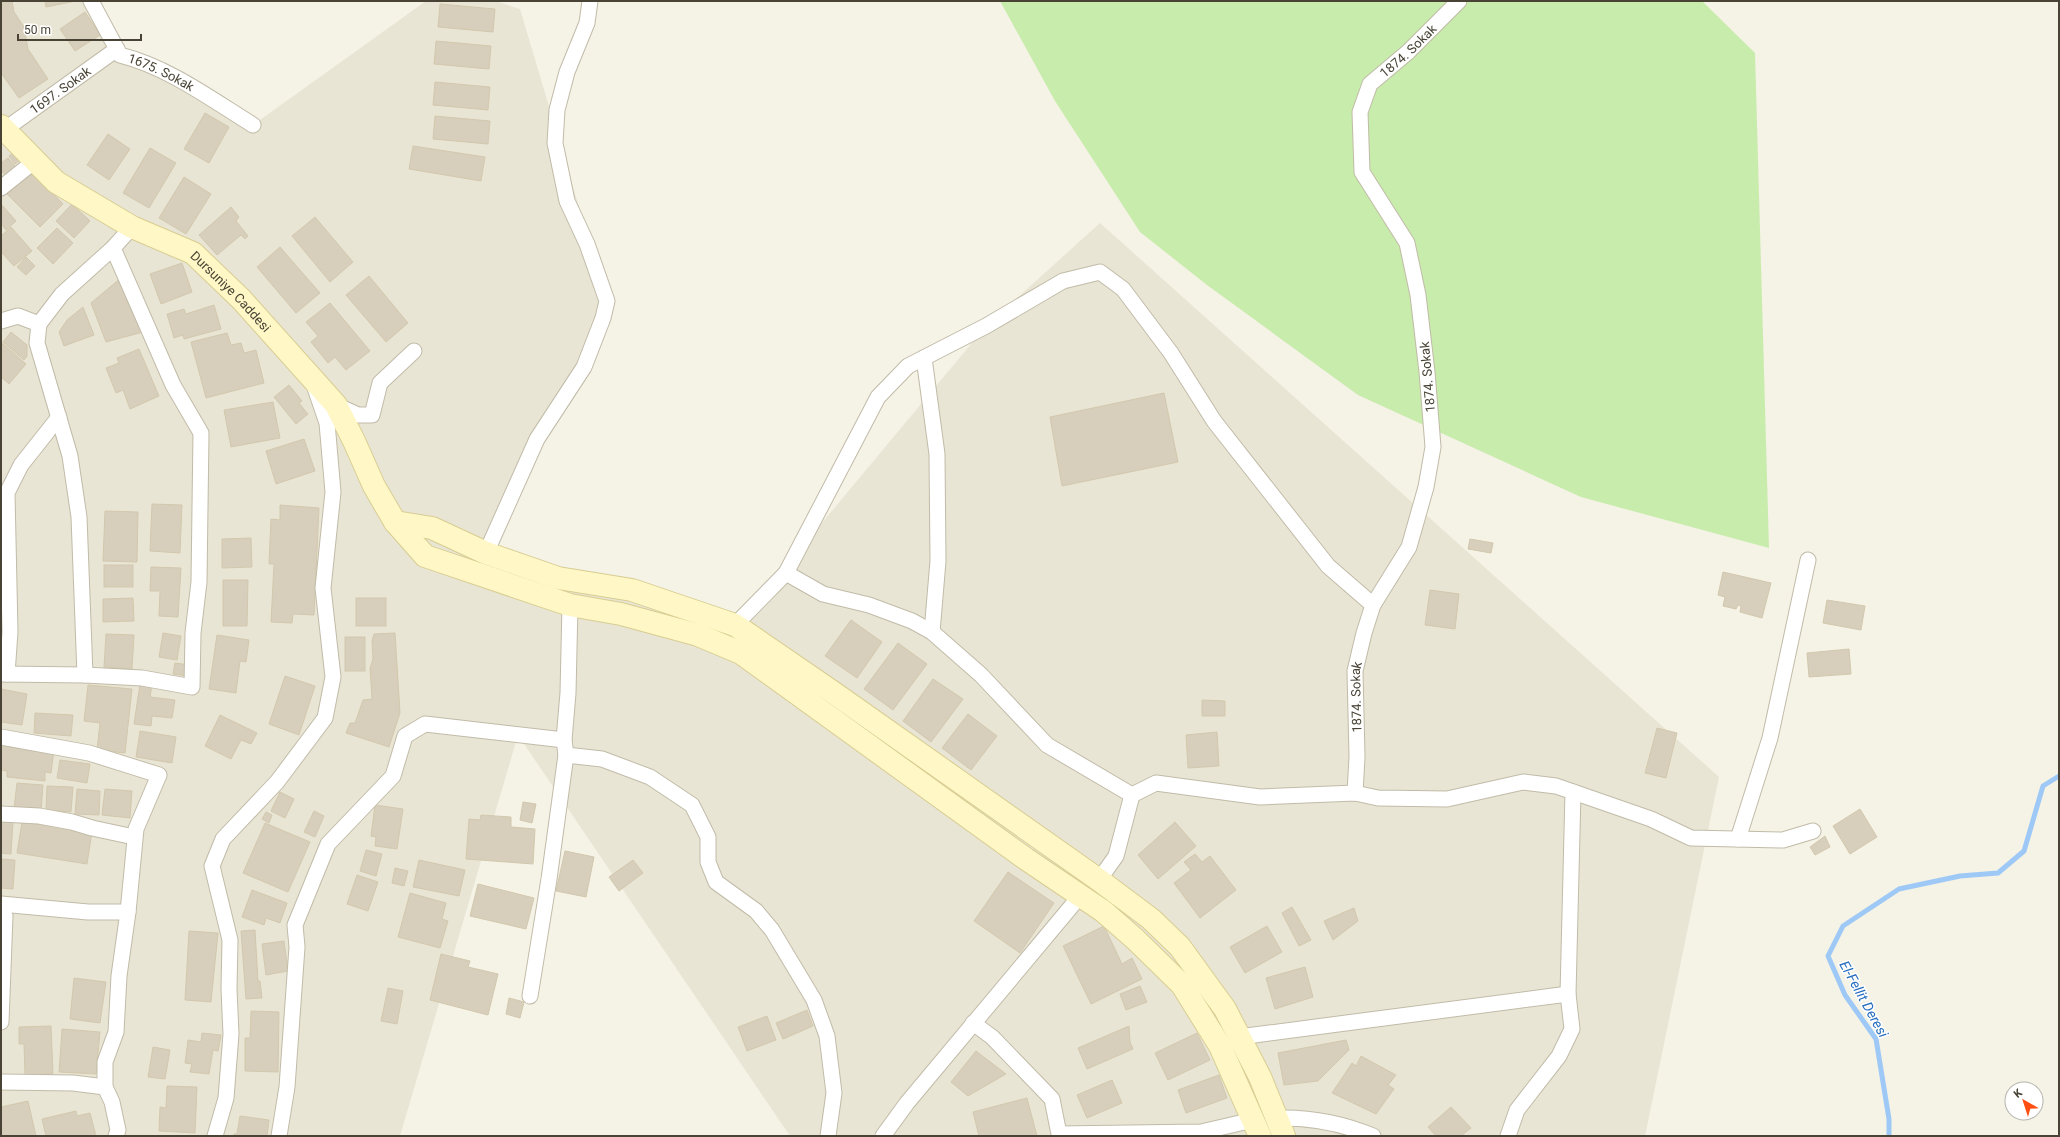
<svg xmlns="http://www.w3.org/2000/svg" width="2060" height="1137" font-family="Roboto,sans-serif">
	<rect width="100%" height="100%" fill="#f5f2e6"/>
	<path fill="#e9e5d4" d="M1,1h91l28,54 133,70 173,-124h69l25,8 87,292 -132,272 266,47 245,-294 114,-103 619,554 -74,359h-855l-272,-401 -118,401h-399z"/>
	<path fill="#c8ecac" d="M1000,1h702l53,52 14,495 -188,-51 -223,-102 -151,-110 -67,-53 -85,-131z"/>
	<g fill="none" stroke-linecap="round" stroke-linejoin="round">
		<path stroke="#9ec9f6" stroke-width="5" d="M1889,1136v-17l-13,-80 -31,-44 -17,-39 15,-30 56,-37 61,-13 38,-3 26,-22 19,-65 16,-10"/>
	</g>
	<g fill="#d7cfbb" stroke="#d3c8ad">
		<path d="M1,1h11l2,11 10,15 4,22 20,30 -29,19 -18,-25z"/>
		<path d="M45,1h31l-30,6z"/>
		<path d="M440,4l55,5 -2,23 -55,-5z"/>
		<path d="M85,12l15,23 -25,16 -15,-22z"/>
		<path d="M436,41l55,5 -2,23 -55,-5z"/>
		<path d="M435,82l55,5 -2,23 -55,-5z"/>
		<path d="M205,113l24,14 -20,36 -25,-14z"/>
		<path d="M435,116l55,5 -2,23 -55,-5z"/>
		<path d="M108,134l22,15 -21,31 -22,-15z"/>
		<path d="M413,146l72,11 -4,24 -72,-12z"/>
		<path d="M150,148l26,15 -27,45 -26,-15z"/>
		<path d="M19,149l6,7 -10,8 -6,-8z"/>
		<path d="M8,158l8,9 -11,8 -4,-5v-7z"/>
		<path d="M31,171l32,33 -23,23 -33,-33z"/>
		<path d="M184,177l27,17 -25,40 -27,-16z"/>
		<path d="M1,204l15,17 -10,9 -5,-6z"/>
		<path d="M72,204l18,17 -16,17 -18,-17z"/>
		<path d="M231,207l8,10 -3,4 12,15 -3,3 -4,-4 -24,20 -18,-20z"/>
		<path d="M315,217l38,45 -23,20 -38,-46z"/>
		<path d="M11,227l21,24 -18,15 -13,-14v-16z"/>
		<path d="M57,228l16,15 -20,21 -16,-16z"/>
		<path d="M280,247l40,46 -24,20 -39,-46z"/>
		<path d="M26,257l9,9 -9,9 -9,-8z"/>
		<path d="M182,263l10,29 -31,12 -11,-30z"/>
		<path d="M369,276l39,47 -22,19 -40,-47z"/>
		<path d="M122,277l21,55 -37,10 -15,-39z"/>
		<path d="M330,303l40,48 -24,19 -11,-13 -7,6 -17,-21 7,-6 -12,-14z"/>
		<path d="M214,305l7,24 -37,10 -1,-4 -9,3 -7,-24 17,-5 2,5z"/>
		<path d="M83,307l11,28 -30,11 -5,-14 8,-12z"/>
		<path d="M11,332l16,13v11l-3,4 -21,-18z"/>
		<path d="M227,333l4,12 10,-2 3,10 12,-3 8,33 -58,15 -15,-56z"/>
		<path d="M2,343l24,21 -17,20 -8,-7z"/>
		<path d="M139,349l20,47 -29,13 -7,-19 -7,3 -10,-25 13,-5 -2,-5z"/>
		<path d="M289,385l13,16 -3,2 9,11 -12,10 -22,-27z"/>
		<path d="M1164,393l14,69 -116,24 -12,-69z"/>
		<path d="M273,402l7,36 -49,9 -7,-37z"/>
		<path d="M304,439l11,32 -39,13 -10,-33z"/>
		<path d="M152,504l30,1 -2,48 -30,-2z"/>
		<path d="M280,505l39,3 -5,107 -21,-1 -1,9 -21,-1 3,-58h-5l2,-45 9,1z"/>
		<path d="M105,511l33,1 -1,50 -34,-1z"/>
		<path d="M251,538l1,29 -30,1v-29z"/>
		<path d="M1470,539l23,4 -2,10 -23,-4z"/>
		<rect x="104" y="565" width="29" height="22"/>
		<path d="M151,567l30,1 -3,49 -19,-1 1,-25h-10z"/>
		<path d="M1723,572l48,11 -9,35 -22,-6 1,-6 -3,-1 -2,4 -13,-3 2,-9 -7,-2z"/>
		<path d="M223,580h25l-1,46h-24z"/>
		<path d="M1430,590l29,4 -4,35 -30,-4z"/>
		<path d="M133,598l1,23 -31,1v-23z"/>
		<rect x="356" y="598" width="30" height="28"/>
		<path d="M1827,600l38,6 -4,24 -38,-7z"/>
		<path d="M851,620l31,22 -25,36 -32,-22z"/>
		<path d="M163,633l18,3 -4,24 -18,-3z"/>
		<path d="M395,633l5,80 -11,34 -43,-14 4,-10h5l8,-23 9,-1 -2,-31 3,-9 -1,-18 2,-7z"/>
		<path d="M106,634l28,1 -2,34 -28,-2z"/>
		<path d="M217,635l32,5 -3,22 -6,-1 -4,32 -27,-4z"/>
		<rect x="345" y="637" width="20" height="34"/>
		<path d="M898,643l29,21 -34,46 -29,-21z"/>
		<path d="M1849,649l2,25 -42,3 -2,-24z"/>
		<path d="M175,663l15,2 -2,11 -15,-2z"/>
		<path d="M285,676l30,10 -16,49 -30,-11z"/>
		<path d="M933,679l30,20 -32,43 -28,-21z"/>
		<path d="M140,684l12,1 -2,12 25,3 -3,18 -20,-2 -1,10 -17,-2z"/>
		<path d="M88,685l44,4 -7,64 -28,-3 3,-27 -16,-2z"/>
		<path d="M1,689l26,5 -5,31 -21,-3z"/>
		<path d="M1202,700l23,1v15h-23z"/>
		<path d="M35,713l38,2 -2,21 -37,-3z"/>
		<path d="M968,714l29,22 -26,34 -29,-22z"/>
		<path d="M220,715l37,18 -6,11 -10,-4 -10,19 -26,-13z"/>
		<path d="M1657,728l20,5 -11,45 -21,-5z"/>
		<path d="M140,731l36,6 -4,26 -36,-6z"/>
		<path d="M1217,732l2,34 -31,2 -2,-33z"/>
		<path d="M1,744l53,7 -3,22 -6,-1v9l-38,-4v-6l-6,-1z"/>
		<path d="M60,760l30,4 -3,19 -30,-5z"/>
		<path d="M17,783l26,2 -2,26 -27,-3z"/>
		<path d="M47,786l26,1 -2,25 -25,-2z"/>
		<path d="M77,789l23,2 -1,24 -24,-1z"/>
		<path d="M105,789l27,2 -2,27 -28,-3z"/>
		<path d="M280,792l14,7 -9,19 -14,-7z"/>
		<path d="M523,802l13,2 -4,19 -12,-3z"/>
		<path d="M375,805l28,4 -6,40 -22,-3 1,-9 -5,-1z"/>
		<path d="M1860,809l17,28 -27,17 -17,-28z"/>
		<path d="M314,811l10,5 -9,21 -11,-5z"/>
		<path d="M266,812l6,3 -3,8 -7,-4z"/>
		<path d="M481,815l30,2v10l24,2 -2,35 -67,-5 3,-40 11,1z"/>
		<path d="M1,821l12,1 -2,32 -10,-1z"/>
		<path d="M22,822l70,10 -5,32 -70,-11z"/>
		<path d="M1175,822l21,24 -38,33 -20,-24z"/>
		<path d="M265,823l45,19 -22,50 -45,-19z"/>
		<path d="M1825,836l5,11 -15,8 -5,-8z"/>
		<path d="M366,850l16,4 -6,22 -16,-5z"/>
		<path d="M565,851l29,6 -8,40 -30,-6z"/>
		<path d="M1195,854l7,8 8,-6 26,34 -36,28 -26,-35 17,-13 -7,-8z"/>
		<path d="M1,859l14,1 -2,29 -12,-1z"/>
		<path d="M419,860l46,10 -6,26 -46,-9z"/>
		<path d="M633,860l10,13 -24,18 -10,-14z"/>
		<path d="M395,868l13,3 -4,15 -12,-3z"/>
		<path d="M1008,872l46,31 -34,50 -46,-32z"/>
		<path d="M357,875l21,7 -10,29 -21,-7z"/>
		<path d="M478,884l56,14 -8,31 -56,-13z"/>
		<path d="M252,890l35,13 -7,20 -14,-5 -2,7 -22,-8z"/>
		<path d="M410,893l36,10 -4,16 6,2 -8,27 -42,-11z"/>
		<path d="M1292,907l19,33 -12,6 -17,-33z"/>
		<path d="M1354,908l4,13 -25,19 -9,-19z"/>
		<path d="M1104,926l18,38 10,-6 10,21 -51,25 -28,-58z"/>
		<path d="M1267,926l15,26 -37,21 -15,-26z"/>
		<path d="M255,930l3,51h2l2,17 -16,1 -5,-68z"/>
		<path d="M189,931l29,2 -7,69 -26,-2z"/>
		<path d="M284,941l4,30 -22,4 -4,-31z"/>
		<path d="M441,954l29,7 -2,6 30,7 -10,41 -58,-15z"/>
		<path d="M1305,967l8,30 -38,12 -9,-31z"/>
		<path d="M74,978l32,4 -6,41 -30,-4z"/>
		<path d="M1140,986l7,16 -21,8 -6,-16z"/>
		<path d="M388,988l15,3 -6,33 -16,-3z"/>
		<path d="M509,998l15,4 -4,16 -14,-4z"/>
		<path d="M807,1010l6,16 -30,13 -7,-16z"/>
		<path d="M251,1011l28,1 -1,60 -33,-1v-33h5z"/>
		<path d="M767,1016l9,24 -29,11 -9,-24z"/>
		<path d="M51,1026l2,48 -28,1 -1,-31h-5v-17z"/>
		<path d="M1129,1026l1,16 3,7 -46,20 -9,-21z"/>
		<path d="M62,1029l38,3 -4,42 -37,-2z"/>
		<path d="M202,1033l19,2 -3,16 -5,-1 -4,24 -19,-2 2,-8 -7,-1 3,-23 13,2z"/>
		<path d="M1197,1033l13,27 -42,20 -13,-27z"/>
		<path d="M1346,1040l3,10 -31,31 -34,4 -6,-32z"/>
		<path d="M153,1047l17,3 -5,29 -17,-2z"/>
		<path d="M976,1051l30,23 -38,22 -17,-14z"/>
		<path d="M1361,1056l35,19 -8,10 6,4 -18,25 -44,-21 20,-30 4,3z"/>
		<path d="M1219,1075l8,23 -41,15 -8,-23z"/>
		<path d="M1112,1080l10,23 -35,15 -10,-23z"/>
		<path d="M167,1086l30,1 -2,46 -36,-2 1,-24 6,1z"/>
		<path d="M1027,1098l10,38h-58l-6,-24z"/>
		<path d="M28,1101l8,35h-35v-29z"/>
		<path d="M1451,1107l20,21 -10,8h-25l-8,-9z"/>
		<path d="M76,1111l1,5 13,-3 6,23h-50l-4,-17z"/>
		<path d="M240,1116l29,4 -2,16h-33v-2h3z"/>
	</g>
	<g fill="none" stroke-linecap="round" stroke-linejoin="round">
		<defs>
			<g id="street">
				<path id="s1" d="M91,1l29,54c48,12 91,44 133,70"/>
				<path id="s2" d="M4,130l113,-81"/>
				<path d="M1,188l35,-28"/>
				<path d="M1,321l17,-5 21,8"/>
				<path d="M924,358l13,96 1,107 -6,71"/>
				<path d="M336,405l22,10h14l8,-32 34,-32"/>
				<path d="M486,553l51,-114 47,-72 19,-49 4,-17 -20,-57 -20,-43 -12,-58 2,-33 10,-38 20,-49 3,-22"/>
				<path d="M786,573l37,21 46,11 43,16 20,11 49,43 66,70 85,50"/>
				<path d="M735,625l51,-52 92,-176 30,-31 78,-40 77,-45 37,-9 23,17 48,64 43,68 114,145 45,39"/>
				<path d="M1,674l84,1 57,3 50,9 1,-54 6,-51 2,-149 -28,-48 -60,-137"/>
				<path d="M7,674l3,-42 -3,-139 14,-28 38,-48"/>
				<path d="M85,675l-6,-158 -9,-61 -33,-113 2,-19 23,-30 51,-46 19,-21"/>
				<path d="M1,737l88,16 70,22 -23,54 -8,83h-40l-87,-8"/>
				<path d="M566,755l36,4 48,18 42,28 16,32v25l8,20 40,29 16,19 42,70 13,36 7,57 -6,43"/>
				<path id="s3" d="M1355,793l2,-36 -2,-86 9,-38 9,-28 36,-58 17,-60 7,-40 -6,-75 -9,-77 -11,-52 -45,-71 -2,-60 10,-28 38,-32 51,-51"/>
				<path d="M1,814l38,2 33,6 20,6 42,9"/>
				<path d="M1738,839l32,-101 38,-178"/>
				<path d="M1099,880l17,-24 16,-61 24,-12 104,14 95,-4 23,5 69,1 76,-17 33,4 95,33 40,19 92,2 30,-9"/>
				<path d="M1,909l4,7 -4,106"/>
				<path d="M530,996l19,-117 17,-124 -2,-15 4,-47 2,-88"/>
				<path d="M973,1023l19,14 60,62 7,35 142,-2 52,-12"/>
				<path d="M1239,1037l329,-43"/>
				<path d="M1,1082l72,1 32,4"/>
				<path d="M1277,1118c33,-1 65,5 96,18"/>
				<path d="M116,1136l2,-6 -6,-28 -7,-15v-25l11,-30 3,-56 9,-64"/>
				<path d="M215,1136l11,-38 5,-64 -2,-45 1,-49 -18,-74 11,-27 54,-57 48,-64 8,-41 -10,-89 10,-96 -6,-69 -13,-38"/>
				<path d="M279,1136l8,-49 10,-140 -2,-22 33,-81 65,-68 12,-40 20,-12 139,16"/>
				<path d="M883,1136l24,-33 173,-207"/>
				<path d="M1508,1136l9,-26 42,-54 13,-27 -4,-35 5,-202"/>
			</g>
			<g id="secondary">
				<path id="s4" d="M1,126l55,56 76,45 61,26 48,46 95,106 18,36 20,45 21,36 30,34 145,49 51,9 77,21 43,18 285,206 77,52 32,28 47,46 38,61 40,90"/>
				<path d="M395,522l37,6 54,25 72,25 74,12 103,35 99,68 265,187 52,39 29,28 45,62 35,68 24,59"/>
			</g>
		</defs>
		<use href="#street" stroke="#c1bba8" stroke-width="17"/>
		<use href="#secondary" stroke="#d8cd92" stroke-width="24"/>
		<use href="#street" stroke="#fff" stroke-width="15"/>
		<use href="#secondary" stroke="#fff7c6" stroke-width="22"/>
	</g>
	<g text-anchor="middle" stroke-width="3" stroke-linejoin="round" paint-order="stroke">
		<g font-size="13" fill="#484335" stroke="#fff">
			<text dy="5" stroke="none"><textPath href="#s3" startOffset="792">1874. Sokak</textPath></text>
			<text dy="5" stroke="none"><textPath href="#s1" startOffset="106">1675. Sokak</textPath></text>
			<text dy="5" stroke="none"><textPath href="#s2" startOffset="69">1697. Sokak</textPath></text>
			<text dy="5" stroke="none"><textPath href="#s4" startOffset="287">Dursuniye Caddesi</textPath></text>
			<text transform="translate(1427 377) rotate(-95)" y="5">1874. Sokak</text>
			<text dy="5" stroke="none"><textPath href="#s3" startOffset="96">1874. Sokak</textPath></text>
		</g>
		<g font-size="14" font-style="italic" fill="#256dbe" stroke="#fff">
			<text transform="translate(1864 999) rotate(61)" y="5">El-Fellit Deresi</text>
		</g>
	</g>
	<rect width="2060" height="1137" fill="none" stroke="#484335" stroke-width="4"/>
	<g transform="translate(2024 1101) rotate(321)"><circle r="19" fill="#ffffff" stroke="#b6b4ae"/>
	<path d="M0-3L7 15L0 10L-7 15Z" fill="#ff4f13"/>
	<text y="-6" font-size="11" font-weight="bold" text-anchor="middle" fill="#484335">K</text>
	</g>
	<path d="M18 34v6h123v-6" fill="none" stroke="#484335" stroke-width="2"/>
	<text x="24" y="34" font-size="12" fill="#484335" stroke="#ffffff" stroke-width="3" paint-order="stroke">50 m</text>
</svg>
